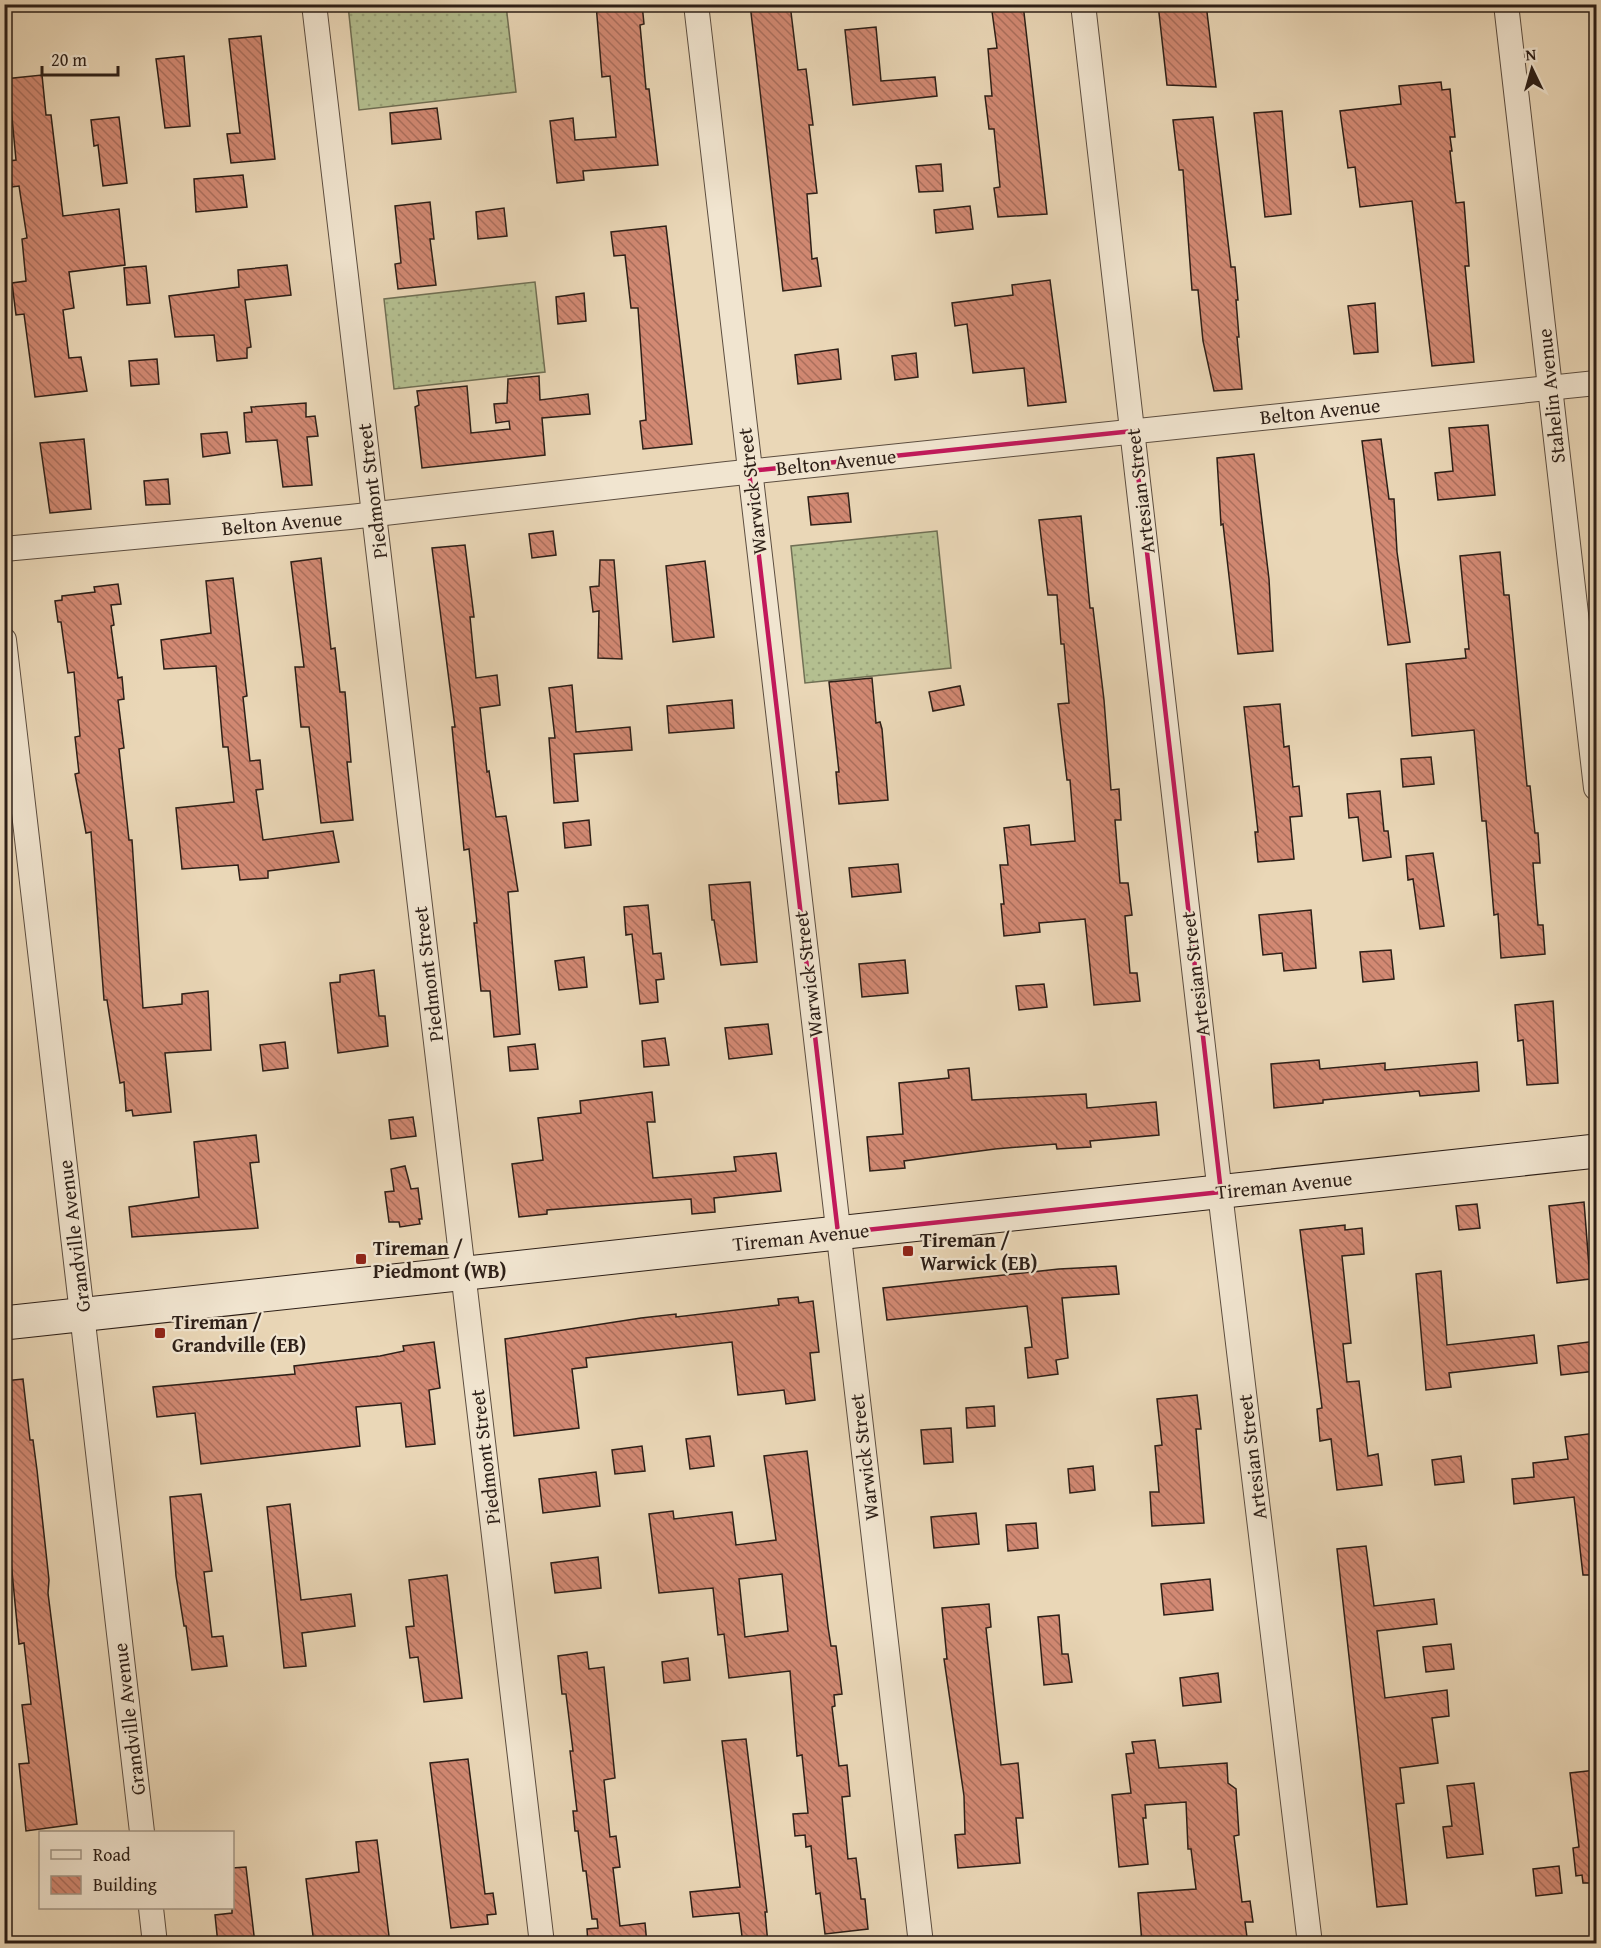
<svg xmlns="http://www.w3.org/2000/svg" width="1601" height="1948" font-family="'Gentium Book Plus',serif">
	<defs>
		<pattern id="grass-dots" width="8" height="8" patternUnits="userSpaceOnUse" patternTransform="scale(1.5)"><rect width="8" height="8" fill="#b4bf90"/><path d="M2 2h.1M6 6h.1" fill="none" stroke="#9ba47b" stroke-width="1.8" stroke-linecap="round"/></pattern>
		<pattern id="building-back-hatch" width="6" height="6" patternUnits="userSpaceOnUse" patternTransform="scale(1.5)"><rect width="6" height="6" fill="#d28973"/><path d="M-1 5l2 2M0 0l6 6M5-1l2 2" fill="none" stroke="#ab6f5d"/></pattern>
	</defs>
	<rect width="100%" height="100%" fill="#ead7b7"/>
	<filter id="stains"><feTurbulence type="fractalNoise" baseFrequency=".00333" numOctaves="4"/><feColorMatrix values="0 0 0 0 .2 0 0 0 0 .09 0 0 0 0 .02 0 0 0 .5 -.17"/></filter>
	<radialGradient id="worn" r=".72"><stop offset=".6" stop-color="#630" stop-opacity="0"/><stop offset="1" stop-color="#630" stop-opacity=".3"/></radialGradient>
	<g fill="url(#grass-dots)" stroke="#706f54" stroke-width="1.5">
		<path d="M348,5h158l10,87 -157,18z"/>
		<path d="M535,282l10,90 -151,17 -10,-90z"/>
		<path d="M937,531l14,137 -146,15 -14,-137z"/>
	</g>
	<g fill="url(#building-back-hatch)" stroke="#2d1f17" stroke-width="1.5" fill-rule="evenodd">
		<path d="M596,4h46l2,20 -4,1 6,64h3l9,76 -75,6 1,9 -27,3 -7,-62 23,-3 2,22 41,-3 -6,-61 -8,1z"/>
		<path d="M750,4h40l8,66 8,-1 7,56h-4l8,68 -10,1 5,65 5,-1 4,28 -38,5z"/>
		<path d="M991,4h32l24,210 -49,3 -4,-29 6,-1 -6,-58h-5l-4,-33h7l-4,-47 9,-1z"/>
		<path d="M1158,4h48l10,83 -49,-2z"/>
		<path d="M876,27l5,54 54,-4 2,19 -84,9 -8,-75z"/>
		<path d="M261,36l14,123 -44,4 -4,-29 13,-1 -11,-94z"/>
		<path d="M184,56l6,70 -25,2 -9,-69z"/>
		<path d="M42,75l4,40h5l12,101 56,-7 6,56 -56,7 5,36 -11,2 6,48 12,-1 6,34 -52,6 -11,-83 -8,1 -4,-32 14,-2 -4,-42 5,-1 -8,-52 -7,1 -3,-26 7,-1 -5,-53h-7v-28z"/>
		<path d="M1441,82l1,8 8,-1 1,11 4,37h-5l2,14h-2l6,52 8,-1 5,64h-4l9,96 -42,4 -20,-165 -52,6 -5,-40 -7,1 -8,-57 61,-7 -2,-18z"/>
		<path d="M437,108l4,31 -49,5 -2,-31z"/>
		<path d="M1282,111l9,103 -26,3 -11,-104z"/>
		<path d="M119,117l8,66 -24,3 -5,-41 -4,1 -3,-26z"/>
		<path d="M1213,117l18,150h4l3,33h-2l3,37h-2l5,52 -28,2 -11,-50 -5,-51h-6l-9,-120h-4l-6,-50z"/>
		<path d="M941,164l2,27 -24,1 -3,-26z"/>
		<path d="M243,175l4,32 -51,5 -2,-33z"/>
		<path d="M430,202l4,37h-4l6,46 -38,4 -3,-25 6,-1 -6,-57z"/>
		<path d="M970,206l3,23 -37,4 -2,-23z"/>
		<path d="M504,208l3,28 -29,3 -2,-27z"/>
		<path d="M666,226l26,218 -49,5 -3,-28 6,-1 -8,-112h-7l-6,-53 -11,1 -3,-24z"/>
		<path d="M287,265l4,30 -46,5 6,47 -4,1v10l-30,3 -3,-26 -39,2 -6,-41 70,-9 -1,-17z"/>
		<path d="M146,266l4,37 -23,2 -3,-37z"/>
		<path d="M1050,280l16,122 -38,4 -4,-38 -51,5 -6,-49 -12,2 -3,-23 61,-8 -1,-10z"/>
		<path d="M584,293l2,28 -28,3 -2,-27z"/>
		<path d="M1375,303l3,49 -24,2 -6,-48z"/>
		<path d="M838,349l3,30 -43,5 -3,-29z"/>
		<path d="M916,353l2,24 -23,3 -3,-24z"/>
		<path d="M157,359l2,25 -28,2 -2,-25z"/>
		<path d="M539,376l1,24 48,-6 2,20 -48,4 3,37 -123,13 -7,-61 4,-2 -2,-14 50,-5 4,47 39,-4 -1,-8 -13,2 -2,-19 13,-1 1,-24z"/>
		<path d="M306,403v14l9,-1 3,20 -11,1 5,48 -29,2 -6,-47 -31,2 -2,-29 8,-1 -1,-5z"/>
		<path d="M1488,425l7,70 -57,5 -3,-27 18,-2 -4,-43z"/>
		<path d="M227,432l3,21 -27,4 -2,-23z"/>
		<path d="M84,439l7,70 -41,4 -10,-70z"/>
		<path d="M1381,439l8,60h5l3,53 13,90 -22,3 -26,-204z"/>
		<path d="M1254,454l15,125 4,72 -35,3 -15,-130 -2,1 -4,-67z"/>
		<path d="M168,479l2,25 -24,1 -2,-24z"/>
		<path d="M848,493l3,29 -40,3 -3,-28z"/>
		<path d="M1081,516l9,92h3l11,92 7,90 8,-1 2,31h-6l5,63h8l4,32 -7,1 5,57h7l3,28 -46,4 -9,-86 -46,4 1,9 -36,4 -3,-32h3l-4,-39h8l-4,-37 25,-3 2,20 44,-4 -5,-61h-3l-9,-76 11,-1 -5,-59h-3l-4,-49h-9l-9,-75z"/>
		<path d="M553,531l3,24 -24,3 -3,-24z"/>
		<path d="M465,545l9,72h-4l6,61 21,-3 3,30 -20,3 7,64 2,-1 7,46 10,-1 12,75 -10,1 12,142 -26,3 -4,-46h-9l-7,-68h3l-8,-74 -5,1 -12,-123h3l-23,-179z"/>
		<path d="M1500,552l4,43h5l18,191h3l5,47h3l2,30h-7l5,62h5l2,29 -44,4 -3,-44 -4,1 -8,-94h-4l-8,-91 -62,6 -6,-72 60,-6 -1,-9h4l-9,-93z"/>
		<path d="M321,558l10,91 4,-1 5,44h5l6,70h-4l6,58 -32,3 -12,-96h-8l-6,-60h9l-13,-105z"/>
		<path d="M600,560h14l8,99 -24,-1 1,-47 -6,1 -3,-25 9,-1z"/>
		<path d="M705,561l9,76 -41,5 -7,-76z"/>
		<path d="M233,578l14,118 -4,1 7,64 10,-1 3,29 -7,1 7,50 70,-9 6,31 -71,9v7l-28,2 -2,-15 -56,4 -6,-61 58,-6 -6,-55h-5l-7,-81 -52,3 -3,-29 50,-7 -5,-52z"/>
		<path d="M118,584l3,20 -10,1 3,20 -3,1 7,52 4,-1 2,22 -6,1 6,48 -5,1 10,91h3l11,168 39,-4v-10l26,-3 3,59 -46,3 6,59 -38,4 -1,-6 -6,1 -2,-29 -4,1 -13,-83h-3l-13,-168 -5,1 -11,-59 4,-1 -4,-36 5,-1 -6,-64 -6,1 -7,-51h-3l-3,-21 7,-1v-4l33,-4 -1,-5z"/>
		<path d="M872,678l4,45 4,-1 2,7 6,71 -49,4 -3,-32h3l-10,-90z"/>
		<path d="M572,685l4,47 54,-5 2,23 -58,4 4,47 -24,2 -5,-65h6l-6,-50z"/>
		<path d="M960,686l4,19 -31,6 -4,-19z"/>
		<path d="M732,700l2,28 -65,5 -2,-27z"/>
		<path d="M1280,704l4,43 5,-1 4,41 6,-1 3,30 -12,1 4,42 -36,3 -3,-30h3l-14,-125z"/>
		<path d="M1431,757l3,27 -31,3 -2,-28z"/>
		<path d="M1380,791l4,40h4l3,26 -28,4 -5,-44 -9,1 -2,-24z"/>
		<path d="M589,820l2,25 -26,3 -2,-25z"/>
		<path d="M1433,853l11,73 -24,3 -7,-50 -5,1 -2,-24z"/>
		<path d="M898,864l3,28 -49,5 -3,-29z"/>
		<path d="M750,882l7,80 -36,3 -7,-45h-2l-3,-35z"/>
		<path d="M648,905l5,49 8,-1 3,26 -8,1 2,22 -18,2 -8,-70 -6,1 -2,-28z"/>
		<path d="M1311,910l5,58 -32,3 -2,-18 -19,2 -4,-40z"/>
		<path d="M1391,950l3,29 -31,3 -3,-30z"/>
		<path d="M584,957l3,30 -28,3 -4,-29z"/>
		<path d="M905,960l3,33 -46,4 -3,-33z"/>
		<path d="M374,970l5,46h6l3,30 -50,7 -8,-70 10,-1v-7z"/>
		<path d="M1044,984l3,23 -28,3 -3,-24z"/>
		<path d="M1553,1001l5,82 -31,2 -4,-45 -5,1 -3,-36z"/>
		<path d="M768,1024l4,30 -43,5 -4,-31z"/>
		<path d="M665,1038l4,27 -25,2 -2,-26z"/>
		<path d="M285,1042l3,26 -25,3 -3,-26z"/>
		<path d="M535,1044l3,25 -28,2 -2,-24z"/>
		<path d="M1319,1060l1,9 65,-6v7l92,-8 2,29 -59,5 -1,-5 -96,9v3l-49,5 -3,-44z"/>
		<path d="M969,1068l3,32 114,-6 1,14 69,-6 3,33 -69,6 1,6 -34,2 -1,-5 -61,5 -91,12 1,7 -35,3 -3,-34 36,-3 -4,-51 50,-5 -1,-8z"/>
		<path d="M652,1092l3,30h-8l6,56 83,-7 -2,-14 42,-4 5,38 -67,7 1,14 -23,2 -1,-15 -144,11v4l-28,3 -7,-53 31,-4 -5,-42 43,-5 -1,-12z"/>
		<path d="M413,1117l3,19 -25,3 -2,-19z"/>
		<path d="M256,1135l3,27 -9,1 8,65 -126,9 -3,-30 70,-10 -5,-55z"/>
		<path d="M405,1166l6,23 7,-1 4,31h-3l1,5 -20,3 -1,-5h-10l-4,-30 9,-1 -3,-22z"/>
		<path d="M1584,1202l6,77 -33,4 -8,-77z"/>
		<path d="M1477,1204l3,24 -21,2 -3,-24z"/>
		<path d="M1345,1225v5l17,-2 2,26 -22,2 9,87 -8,1 4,38 12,-1 9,75 10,-2 4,31 -45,5 -6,-51 -11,2 -3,-32 5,-1 -22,-178z"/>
		<path d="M1116,1266l3,28 -57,4 6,60 -12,2 2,14 -30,4 -3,-30 7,-1 -5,-41 -140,14 -4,-32 176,-19z"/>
		<path d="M1441,1271l6,74 87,-10 3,28 -88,10 2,14 -25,3 -10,-116z"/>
		<path d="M798,1297l1,6 14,-2 6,51 -9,1 5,47 -29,4 -2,-14 -46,5 -6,-53 -146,16 1,9 -15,2 7,59 -65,8 -9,-97 136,-21 35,-4v3l103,-12 -1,-6z"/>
		<path d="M1596,1341v30l-35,4 -3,-29z"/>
		<path d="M434,1342l6,46 -11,2 6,54 -29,3 -5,-44 -45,4 4,39 -159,18 -6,-51 -38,4 -4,-30 142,-13 -1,-8 86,-10 24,-5 -1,-5z"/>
		<path d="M23,1379l7,61h3l4,30 12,110 -1,13 29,231 -51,7 -7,-67 10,-1 -7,-58 9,-1 -7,-61 -5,1 -15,-155v-108z"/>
		<path d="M1197,1395l4,34h-5l8,94 -52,3 -2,-34h9l-4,-46 7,-1 -5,-46z"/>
		<path d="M994,1406l1,20 -28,2 -1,-20z"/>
		<path d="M951,1428l2,34 -29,2 -3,-34z"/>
		<path d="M1596,1433v142h-13l-9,-78 -60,7 -2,-25 22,-2 -1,-14 35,-4 -3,-22z"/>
		<path d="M710,1436l4,30 -24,3 -4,-30z"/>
		<path d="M642,1446l3,25 -30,3 -3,-24z"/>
		<path d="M807,1451l21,176 3,19h5l6,48 -8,1 1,11 -3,1 7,59 8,-1 3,31 -8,1 6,62 8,-1 5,41h4l3,30 -43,5 -5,-41 -4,1 -5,-48 -5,1 -1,-12 -10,1 -2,-22 15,-1 -6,-58 -5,1 -7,-85 -61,7 -5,-44 -6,1 -5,-47 -54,5 -10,-79 24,-3 1,8 58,-7 4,33 40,-5 -12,-84zM782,1574l6,57 -43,6 -6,-58z"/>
		<path d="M1461,1456l3,26 -29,3 -3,-25z"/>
		<path d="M1093,1466l2,24 -25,3 -2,-24z"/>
		<path d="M596,1472l4,34 -57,7 -4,-34z"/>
		<path d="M201,1494l11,77 -8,1 8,65 11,-1 4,30 -35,4 -6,-44h-2l-8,-50 -6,-79z"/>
		<path d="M290,1504l11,96 50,-6 4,32 -53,7 4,33 -22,2 -17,-161z"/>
		<path d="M976,1513l3,31 -45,4 -3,-31z"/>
		<path d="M1036,1523l2,25 -30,3 -2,-26z"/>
		<path d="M1366,1546l8,60 60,-7 3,25 -60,7 8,67 62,-8 2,26 -17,2 6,45 -38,5 4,35 -8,1 11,100 -30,3 -40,-358z"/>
		<path d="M598,1557l3,31 -46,5 -4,-30z"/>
		<path d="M447,1575l15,123 -38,4 -6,-45 -8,1 -4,-31 8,-1 -5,-46z"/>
		<path d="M1210,1579l3,31 -49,5 -3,-31z"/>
		<path d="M989,1604l2,23 -5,1 15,137 17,-2 5,55h-7l4,45 -62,5 -3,-33 10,-1 -1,-38 -20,-137h3l-5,-51z"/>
		<path d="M1059,1615l3,39h6l4,28 -28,3 -6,-68z"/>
		<path d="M1451,1644l3,25 -28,3 -3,-25z"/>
		<path d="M587,1652l2,17 15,-2 11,111 -11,2 6,57 6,-1 4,31 -7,1 7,58 25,-3 2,21h-59l-1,-15 11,-1 -1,-9h-5l-6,-48h-3l-5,-40h-3l-2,-20h4l-7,-60h3l-7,-57h-4l-4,-38z"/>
		<path d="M688,1658l2,22 -26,3 -2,-21z"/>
		<path d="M1218,1673l3,29 -38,4 -3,-28z"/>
		<path d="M746,1739l21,173h-2l3,32h-25l-4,-31 -46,4 -3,-25 50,-5 -18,-146z"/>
		<path d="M1155,1740l4,28 68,-5 1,20 8,6 3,46 -5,1 8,66 8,-1 3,21h-8l2,15 -55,7h-50l-4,-51 58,-4 -5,-40h-3l-2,-47 -41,3 1,13h-3l5,46 -29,3 -7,-72 19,-2 -5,-39 8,-1 -2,-11z"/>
		<path d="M468,1759l17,135 8,-1 3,21 -9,1 1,9 -37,4 -21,-165z"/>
		<path d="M1596,1770v113h-13l-1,-8 -6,1 -3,-28 6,-1 -9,-74z"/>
		<path d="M1474,1783l9,71 -36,4 -4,-31 9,-1 -5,-40z"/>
		<path d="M377,1840l13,104h-22l-1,-7 -53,7 -8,-65 53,-7 -3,-30z"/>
		<path d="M1559,1866l3,27 -26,3 -3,-27z"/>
		<path d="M246,1867l9,77h-37l-3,-29 17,-2v-45z"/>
	</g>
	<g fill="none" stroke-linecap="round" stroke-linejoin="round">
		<defs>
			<g id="street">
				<path d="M314,4l228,1940"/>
				<path d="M696,4l225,1940"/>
				<path d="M1083,4l132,1147 95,793"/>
				<path d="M1506,4l90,784"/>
				<path d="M4,549l346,-32 377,-43 869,-91"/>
				<path d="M4,640l138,1192"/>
				<path d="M151,1908l4,36"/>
			</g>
			<path id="secondary" d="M4,1323l1592,-172"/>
		</defs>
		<use href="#street" stroke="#5c4d3f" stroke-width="26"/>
		<use href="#secondary" stroke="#2d1f17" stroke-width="35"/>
		<use href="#street" stroke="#f1e5d0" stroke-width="24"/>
		<use href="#secondary" stroke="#f1e5d0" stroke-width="33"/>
	</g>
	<path fill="none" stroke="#c2185b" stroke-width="4.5" stroke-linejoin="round" d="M1133,431l88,761 -383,41 -89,-762z"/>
	<g fill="#8f2418" stroke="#f1e5d0" stroke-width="2">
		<rect x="902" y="1245" width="12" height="12" rx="3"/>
		<rect x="355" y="1253" width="12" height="12" rx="3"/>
		<rect x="154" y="1327" width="12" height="12" rx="3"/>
	</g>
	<g text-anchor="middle" stroke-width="4.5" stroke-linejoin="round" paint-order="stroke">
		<g font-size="20" fill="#2d1f17" stroke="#f1e5d0">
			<text transform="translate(1551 396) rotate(-96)" y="7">Stahelin Avenue</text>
			<text transform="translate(1320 411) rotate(-6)" y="7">Belton Avenue</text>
			<text transform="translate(836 462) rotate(-6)" y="7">Belton Avenue</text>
			<text transform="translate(372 491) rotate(-97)" y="7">Piedmont Street</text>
			<text transform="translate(752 491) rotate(-97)" y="7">Warwick Street</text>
			<text transform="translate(1140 491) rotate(-97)" y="7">Artesian Street</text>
			<text transform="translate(282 523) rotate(-5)" y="7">Belton Avenue</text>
			<text transform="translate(428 974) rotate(-97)" y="7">Piedmont Street</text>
			<text transform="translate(808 974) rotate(-97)" y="7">Warwick Street</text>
			<text transform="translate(1195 974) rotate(-97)" y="7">Artesian Street</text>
			<text transform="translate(1284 1185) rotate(-6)" y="7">Tireman Avenue</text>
			<text transform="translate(74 1236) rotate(-97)" y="7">Grandville Avenue</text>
			<text transform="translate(801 1237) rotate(-6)" y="7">Tireman Avenue</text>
			<text transform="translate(485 1457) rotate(-97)" y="7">Piedmont Street</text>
			<text transform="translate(864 1457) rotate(-97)" y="7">Warwick Street</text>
			<text transform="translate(1252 1457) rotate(-97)" y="7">Artesian Street</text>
			<text transform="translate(129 1719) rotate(-97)" y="7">Grandville Avenue</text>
		</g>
		<g font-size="20" font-weight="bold" fill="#2d1f17" stroke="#f1e5d0" text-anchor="start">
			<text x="920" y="1247">Tireman /<tspan x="920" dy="23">Warwick (EB)</tspan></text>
			<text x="373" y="1255">Tireman /<tspan x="373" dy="23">Piedmont (WB)</tspan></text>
			<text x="172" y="1329">Tireman /<tspan x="172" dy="23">Grandville (EB)</tspan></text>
		</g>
	</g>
	<rect width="1601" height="1948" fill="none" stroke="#ead7b7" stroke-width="24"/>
	<rect x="6" y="6" width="1589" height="1936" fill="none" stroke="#2d1f17" stroke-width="3"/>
	<rect x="12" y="12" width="1577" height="1924" fill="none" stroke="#2d1f17" stroke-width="1.5"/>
	<rect x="39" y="1831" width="195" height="78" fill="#f1e5d0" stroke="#a39686" stroke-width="1.5"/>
	<rect x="51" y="1850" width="30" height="9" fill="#f1e5d0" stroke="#a39686" stroke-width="1.5"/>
	<text x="93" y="1861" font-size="18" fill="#2d1f17">Road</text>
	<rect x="51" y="1876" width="30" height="18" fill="url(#building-back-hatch)" stroke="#a39686" stroke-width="1.5"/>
	<text x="93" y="1891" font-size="18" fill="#2d1f17">Building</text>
	<g transform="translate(1532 69) rotate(355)" stroke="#f1e5d0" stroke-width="4.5" paint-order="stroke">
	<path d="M0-4.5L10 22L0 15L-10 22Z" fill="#2d1f17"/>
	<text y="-9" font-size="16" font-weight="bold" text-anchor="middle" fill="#2d1f17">N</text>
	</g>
	<path d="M42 66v9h76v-9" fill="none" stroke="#2d1f17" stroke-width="3"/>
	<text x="51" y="66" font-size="18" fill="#2d1f17" stroke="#f1e5d0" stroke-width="4.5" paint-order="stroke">20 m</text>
	<rect width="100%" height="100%" filter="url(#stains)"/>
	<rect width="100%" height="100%" fill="url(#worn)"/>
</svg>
